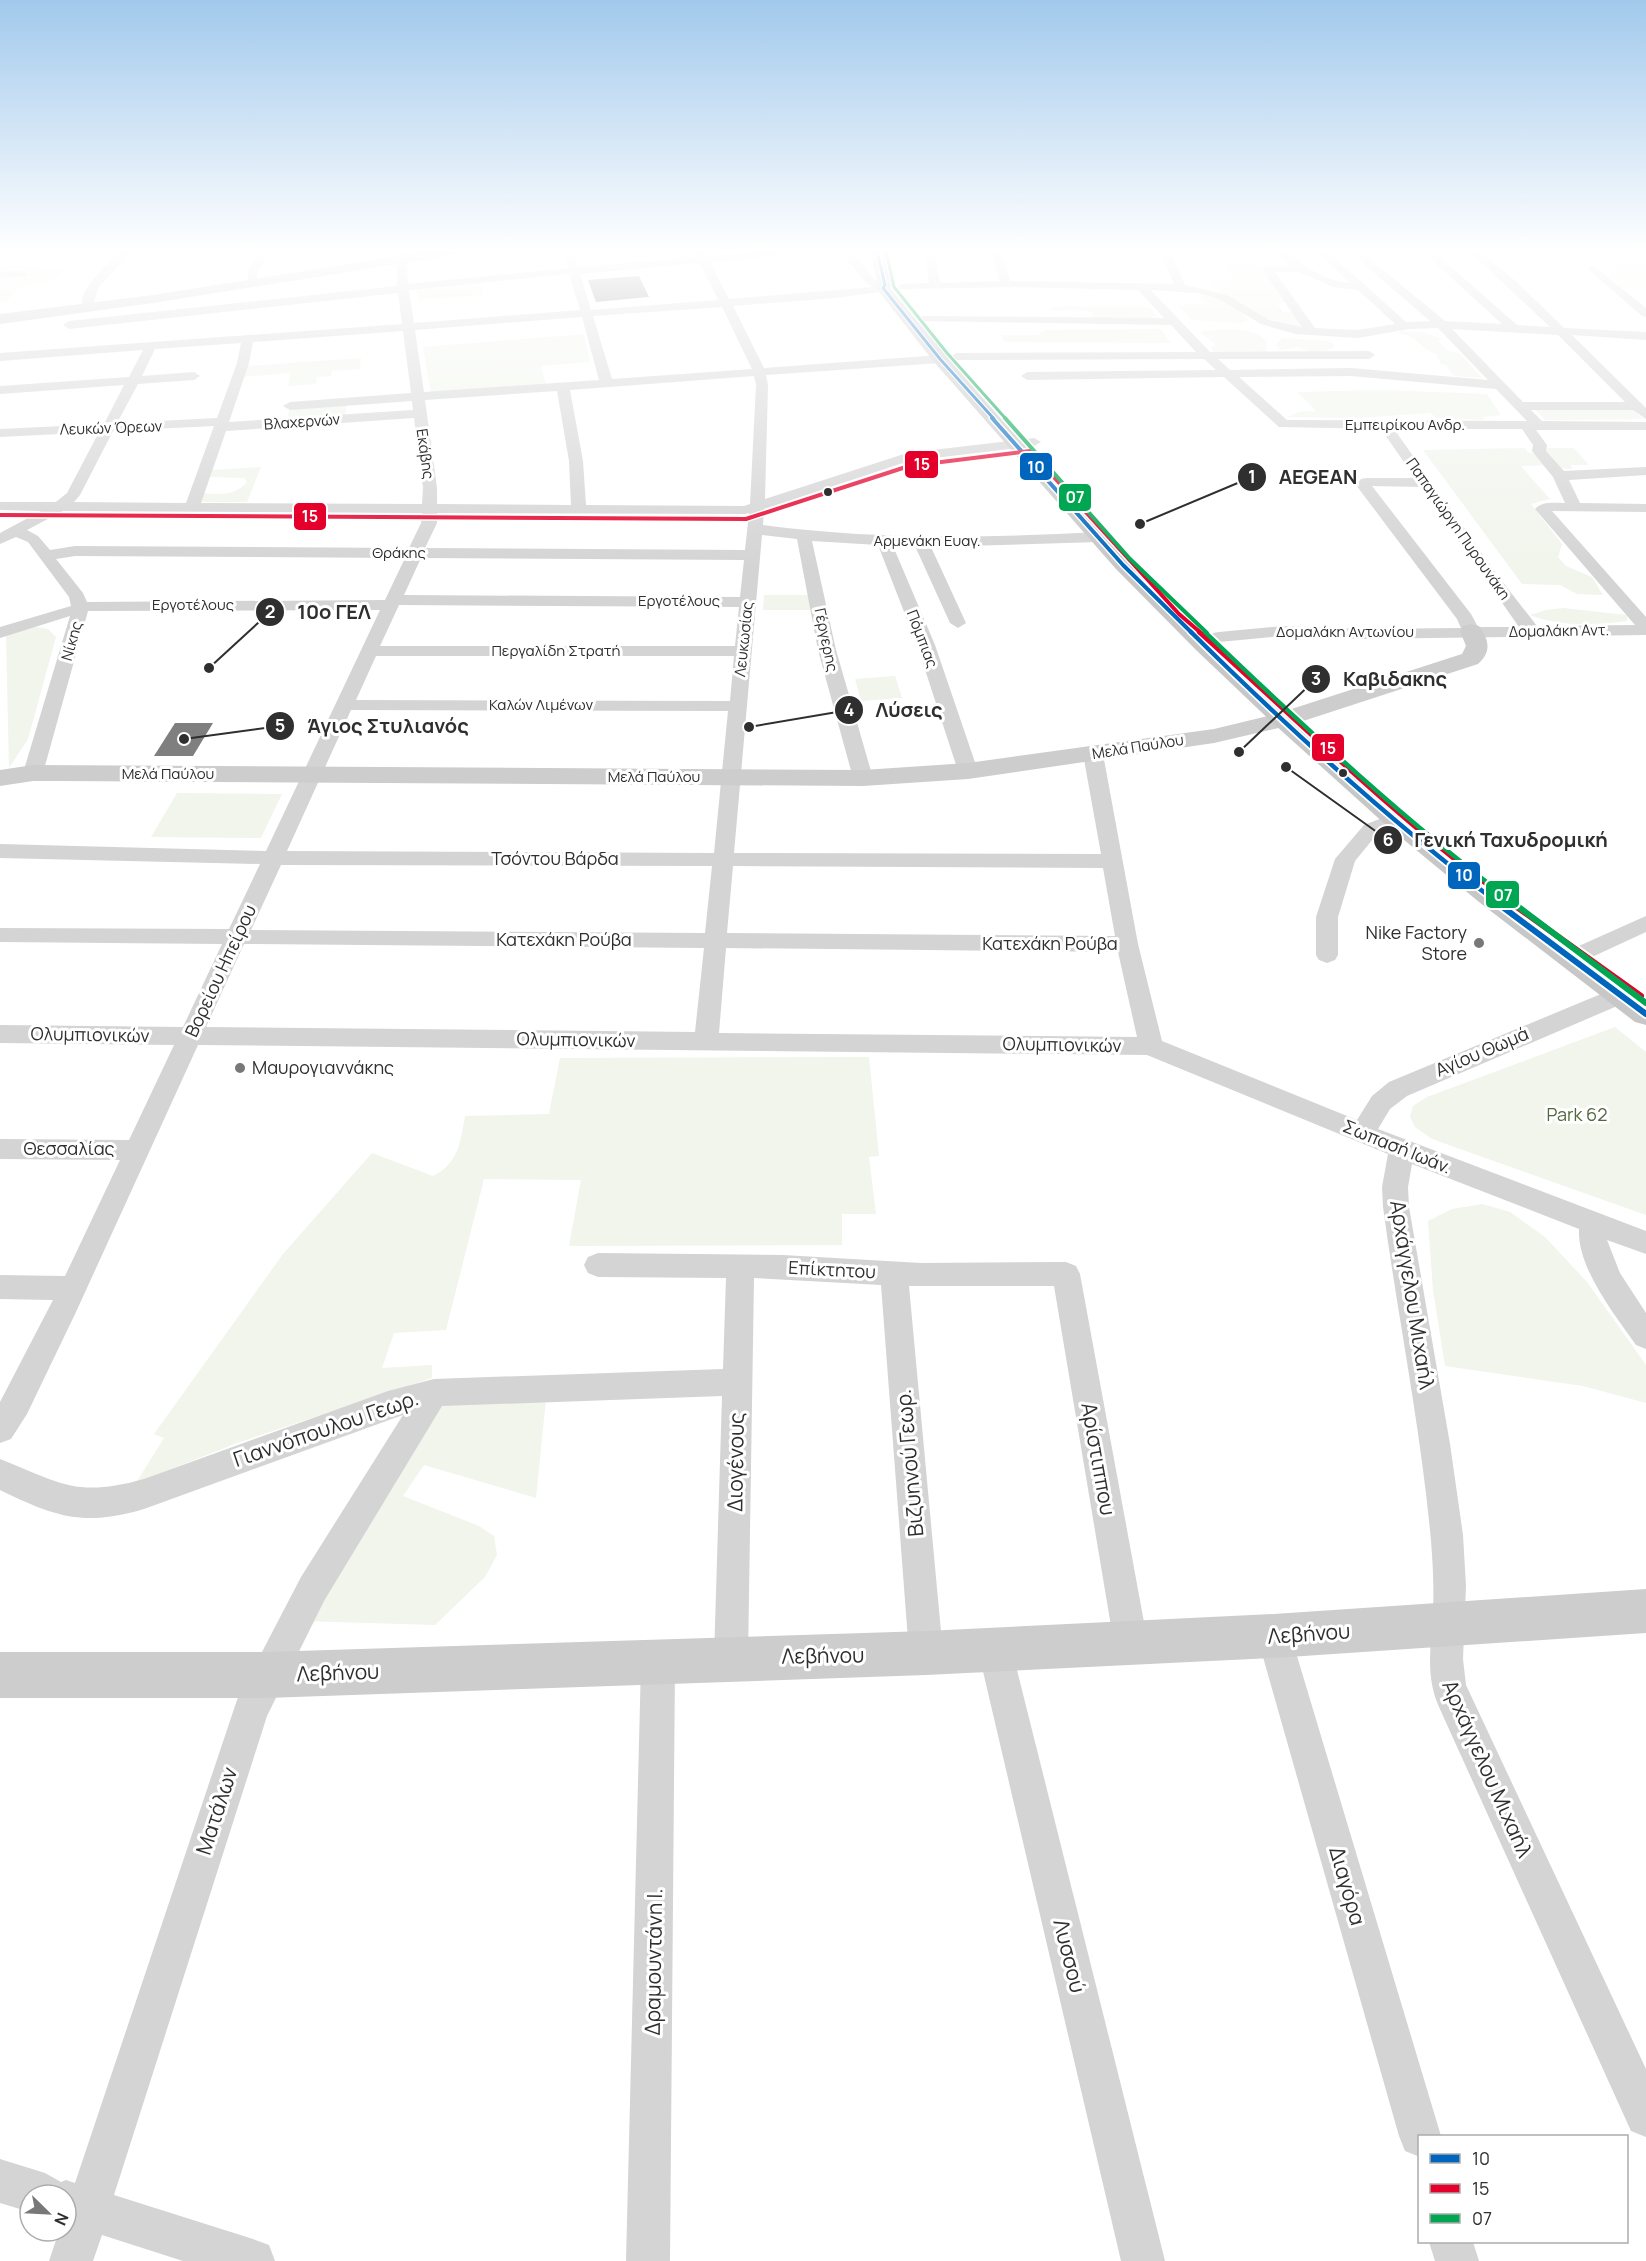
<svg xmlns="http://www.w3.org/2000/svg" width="1646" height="2261" font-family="Manrope,sans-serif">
	<rect width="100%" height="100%" fill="#fff"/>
	<g fill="#f1f5ec">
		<path d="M928,251h49l1,11h-45l-1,-10z"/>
		<path d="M1196,251h55l39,51 -13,1 6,9h11l12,16c-32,-4 -76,-20 -97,-47h26l-9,-15h-23z"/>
		<path d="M1518,251h71l57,11v28l-23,-1 -15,-14 11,-8 -10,-6 -16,-2 -6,2 -12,-4 -23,-2 -3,3 -25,-1z"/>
		<path d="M0,265l41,2 -2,3h26l-13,12 -30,2 -16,18h-6v-24l24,-2 5,-4h-29z"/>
		<path d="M481,283l3,12 -66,5 -1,-11z"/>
		<path d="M1195,290l38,15 16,15 -9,3 -49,-3 -13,-15 28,-1z"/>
		<path d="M1067,306l82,1 8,9 -11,3h-52l-3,-8 -43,-1 4,-3z"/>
		<path d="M1161,329l10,14 -166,-1 -5,-7h38l7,-5z"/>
		<path d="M1203,331c19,-1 51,-6 64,11v13h-50l-6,-7 4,-4 -14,-11z"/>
		<path d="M1402,331l20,1 21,7 -5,2 10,10 12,3 22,24 -28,-2 -8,-11 -5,-1 -5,-10c-18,-6 -16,-18 -40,-21z"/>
		<path d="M584,334l6,28 -49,4 5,19 -115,9 -8,-47z"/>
		<path d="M1282,338l46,3 5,2 1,4 -10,4 -15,1 -10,-5 -19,3 -4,-6z"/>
		<path d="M361,358l-1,11 -28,2 -1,5 -14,1 -1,7 -28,2 2,-13 -48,4 3,-11z"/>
		<path d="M1381,390l106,4 14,21 -18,2 1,3 -47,-2 -7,-5 -69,5 -73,-1 11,-5 17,-1 -19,-19z"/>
		<path d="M347,403l-2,12 -58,4 3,-12z"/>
		<path d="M1631,408l12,11 -98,1 -10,-11z"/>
		<path d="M1525,448l3,4 8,2 13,11 -28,1 29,33 -19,5 31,40 -4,13 8,9 26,11 11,18 -26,-1 -17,-9 -38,-1 -99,-134z"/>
		<path d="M1549,448h25l15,17h-19l3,4 -12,-1 -18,-18z"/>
		<path d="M261,467l-14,35h-46l3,-9c16,2 32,2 43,-11l-3,-4 -36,-1 4,-7z"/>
		<path d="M764,595h47l-1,15h-47z"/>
		<path d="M1563,608l64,7v6c-32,4 -67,6 -97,-6l16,-5z"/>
		<path d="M31,626l17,3 8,8 -28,102 -19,29 -3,-133z"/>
		<path d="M895,676l7,22 -41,3 -6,-22z"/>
		<path d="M177,793l105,1 -21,44 -110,-1z"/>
		<path d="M1615,1027l31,25v163l-214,-76 -17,-12 -5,-10 3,-11 14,-9z"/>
		<path d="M869,1057l10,99 -10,1 7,57h-34v31l-273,1 12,-66 -97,-1 -38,151 -52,3 -12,35 50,-3v13l-195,65 -101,40 28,-45 -10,-4 129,-180 89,-101 61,23c25,-12 28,-35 32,-60l84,-2 11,-56z"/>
		<path d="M1482,1204l28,8 35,25 42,45 59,83v38l-63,-17 -138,-20 -12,-76 -5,-69 24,-12z"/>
		<path d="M546,1399l-10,99 -112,-33 -21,31 76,30 15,10 3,19 -12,22 -50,48 -133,-4 135,-216z"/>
	</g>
	<g fill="#7f7f7f">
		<path d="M639,276l10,21 -53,5 -8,-22z"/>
		<path d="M175,723h38l-20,33h-39z"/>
	</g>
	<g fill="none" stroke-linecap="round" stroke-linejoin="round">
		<g fill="#d4d4d4" fill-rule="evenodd">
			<path d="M0,251h8l-8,5z"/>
			<path d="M122,251h11l-34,36 -8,23h-8c-8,-21 26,-46 39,-59z"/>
			<path d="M260,251h10l-12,20 -2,14h-8v-14z"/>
			<path d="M402,251h10l-5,15 1,18 160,-16 -5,-17h10l5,16 119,-10 -3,-6h10l3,5 57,-5h40l-5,3 -89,8 19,37 145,-12 -8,-4 -26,-32h11l23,28 13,6 3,4 -2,2 -54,7 -101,8 31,62 176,-13 6,4 -6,4 -174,12 2,10 -3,114 142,-46 127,-15 7,4 -7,4 -125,15 -145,48 -1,16c112,15 224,13 336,7l8,5 -8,5 -168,5 35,76 -8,5 -8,-5 -35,-77h-22l42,99 43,126 -3,4h-14l-3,-4 -41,-126 -39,-100 -66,-4 24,109 37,128 -3,4h-14l-3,-4 -35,-128 -21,-111 -35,-4 -28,318 367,1 -18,-100 3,-4h14l3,4 35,190 24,97 195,79 15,-24 17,-14 224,-93 8,-2 8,2 4,6 -4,6 -222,95 -17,13 -12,20 268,102v23l-39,-14 13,33 26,40v36l-10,-4c-21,-30 -59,-77 -57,-116l-167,-65 -4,23 1,20 41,237 13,91 3,51 -3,73 3,26 180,384v68l-15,-6 -192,-424c-14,-32 -8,-60 -6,-94 1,-24 0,-48 -2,-72 -10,-112 -33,-223 -48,-334l-1,-20 6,-33 -241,-99 -949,-10 -122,267 -49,102 -16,25 -11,4v-41l53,-102 -53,-1v-24l65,1 55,-116 -120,-1v-20l129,1 45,-95 -174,-2v-18l183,2 39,-83 -222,-2v-14l229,1 31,-65 -260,-6v-14l266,7 114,-241 -292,1 -45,162 -3,4h-14l-3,-4 47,-157 -70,22v-11l71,-21 -2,-9 -41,-55 -12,-5 -16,7v-11l41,-22 -41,-1v-8h56l11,-9 32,-61 -99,5v-8l104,-5 20,-39 -124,9v-8l129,-9 14,-27 -143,11v-8l402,-29 -4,-31 -329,36 -6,-4 6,-4 328,-35v-20zM700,263l18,37 -127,10 -11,-36zM569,274l11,36 -166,13 -5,-33zM722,307l30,62 -140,10 -19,-63zM582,317l17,63 -175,12 -9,-62zM403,331l8,62 -121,9 -7,4 7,4 122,-9 1,9 -184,12 20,-59 4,-21zM241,343l-4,20 -20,55 -100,5 21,-39 56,-4 6,-4 -6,-4 -52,4 13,-27zM754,376l2,9 -6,119 -6,2 -158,-1 -3,-44 -13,-71zM557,391l12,70 2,44 -134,-1v-16l-12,-88zM414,418l9,70 -1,16 -221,-1 25,-72zM214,426l-28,77 -112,-1 6,-7 33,-64zM63,511l359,2 -1,10 -12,25 -334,-2 -25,4 -12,-14 -11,-6zM437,513l308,1 4,-1 -4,37 -320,-2 12,-25zM75,556l330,2 -20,42 -298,2 -4,-9 -27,-34zM421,558l323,2 -4,37 -336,-2zM399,605l340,2 -4,39h-355zM376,656h358l-4,45 -374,-1zM351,710l377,1 -14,142 -427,-2zM281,865l431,1 -7,67 -454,-3zM733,866l370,2 12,68 -388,-3zM244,944l460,4 -9,84 -489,-5zM726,948l392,4 19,85 -418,-4z"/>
			<path d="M925,251l9,2 6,30 59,-2 -7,-30h10l8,30 164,3 -14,-33h10l15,34 42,10 42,25 33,7 -40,-58 5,-3h24l-15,-15h11c19,16 37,30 63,32l-34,-32h11l79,71 24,-1 -81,-70h11l85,70 57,3 -80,-73h11l84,74 33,2 -81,-76h11l39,33 45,44 82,4v8l-74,-5 74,73v11l-13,-9h-102l11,11 104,1v8h-110l11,15 -1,6 18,20 82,-4v8l-77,5 11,23 66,1v8l-94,-1 94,106v18l-285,4 -78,-3 -64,6 -6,-1 -3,-4 3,-4 6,-1 64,-6 78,3 100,-1 -4,-9 -101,-134 5,-6 5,-1h49l-34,-49 -102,-2 -55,-50 -197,3 -6,-4 6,-4 189,-2 -12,-11 -252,1 -2,-3 6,-4 240,-1 -25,-27 -253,-4v-4l4,-1 242,2 -26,-28 -121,-3 -118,2v-4l4,-1 26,-1zM1275,272h24l34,15 25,3 37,34 -37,6 -43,-2zM1151,290l47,3 21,6 42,25 34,10 63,4 51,-9 29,-1 50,52 -137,-12 -121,2 -12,-11h151l6,-4 -6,-4 -159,1zM1452,329l106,6 67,67h-102zM1351,376l145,13 31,32 -240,-1 -48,-43zM1394,429h128l11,16 -1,6 21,26 12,26c-11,0 -23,-2 -30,6l100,116 -98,1 -39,-50zM1372,486l49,1 98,140h-41l-7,-13z"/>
			<path d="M1593,265l53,43v9l-4,-1 -53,-46 -1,-2z"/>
			<path d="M22,271l5,3 -1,2 -26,2v-6z"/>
			<path d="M1395,813l7,2 3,4 -3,4 -24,10 -23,28 -17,56v38l-3,5 -8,3 -8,-3 -3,-5v-38l19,-58 29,-34z"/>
			<path d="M1646,916v16l-67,31 -8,3 -8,-3 -3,-5 3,-5z"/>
			<path d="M598,1253l185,2 138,8 145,-1 10,4 4,8 68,370 -5,12 -12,5 -12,-5 -5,-12 -60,-358h-145l34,367 -5,12 -12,5 -12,-5 -5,-12 -28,-368 -127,-7 -6,380 -5,12 -12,5 -12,-5 -5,-12 8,-262 -280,10 -118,195 -57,115 -153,479 139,44 16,6 6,16h-92l-81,-26 -9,26h-44l10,-30h7v-36h-36v17l-30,-9v-44l45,14 16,9 5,-2 9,3 162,-483 64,-123 102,-162 -259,94c-60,18 -89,8 -144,-19v-31c61,24 76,39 144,20l244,-88 46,-12 289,-10 3,-91 -128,-1 -10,-4 -4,-8 4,-8z"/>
			<path d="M1274,1619l12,5 5,12 150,500h-21v21l-15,-6 -6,-15 -142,-500 5,-12z"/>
			<path d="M995,1633l12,5 5,12 153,611h-44l-143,-611 5,-12z"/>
			<path d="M658,1646l12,5 5,12 -5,598h-44l15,-598 5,-12z"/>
			<path d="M1429,2242h44l6,19h-44z"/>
		</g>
		<g fill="#cdcdcd" fill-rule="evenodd">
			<path d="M429,251h32l-7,4 -301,48 -153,21v-10l153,-19z"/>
			<path d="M1471,624l8,2c10,14 13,25 -1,38l-187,61 -77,18 -246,36 -105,7 -803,-5h-27l-33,5v-16l33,-5 830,5 105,-7 246,-34 62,-15 186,-60 4,-8 -6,-15 3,-5z"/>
			<path d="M1646,1589v44l-372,25 -348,17 -660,23h-266v-46h266l660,-21 348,-17z"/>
		</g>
		<path fill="#c7c7c7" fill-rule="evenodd" d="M870,251h14l8,34 -2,3c155,190 326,369 515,526 78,65 160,124 241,184v27l-11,-3 -156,-120 -93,-77 -111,-100 -79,-75 -80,-81 -182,-207 -58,-74 2,-3z"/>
		<defs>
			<path id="bus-1-far3" d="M877,251l8,34 -2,3 57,71 54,60"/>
			<path id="bus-1-far2" d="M992,418l131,147 69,68"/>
			<path id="bus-1-far1" d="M1191,632c98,97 201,191 311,274"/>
			<path id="bus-1" d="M1500,905l146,109"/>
			<path id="bus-2-far2" d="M0,515l746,4 163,-53 121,-15 149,163 22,19"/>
			<path id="bus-2-far1" d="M1199,632c103,93 204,193 317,274"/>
			<path id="bus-2" d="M1514,905l127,91"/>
			<path id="bus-3-far3" d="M886,251l8,36 53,66 59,66"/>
			<path id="bus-3-far2" d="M1005,418l125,141 77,74"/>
			<path id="bus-3-far1" d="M1205,632c100,96 202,191 313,274"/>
			<path id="bus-3" d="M1516,905l130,98"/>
		</defs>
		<use href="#bus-1-far3" stroke="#fff" stroke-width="5"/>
		<use href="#bus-1-far2" stroke="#fff" stroke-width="7"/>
		<use href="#bus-1-far1" stroke="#fff" stroke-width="8"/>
		<use href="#bus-1" stroke="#fff" stroke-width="10"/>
		<use href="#bus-2-far2" stroke="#fff" stroke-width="7"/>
		<use href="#bus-2-far1" stroke="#fff" stroke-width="8"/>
		<use href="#bus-2" stroke="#fff" stroke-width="10"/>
		<use href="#bus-3-far3" stroke="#fff" stroke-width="5"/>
		<use href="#bus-3-far2" stroke="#fff" stroke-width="7"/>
		<use href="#bus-3-far1" stroke="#fff" stroke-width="8"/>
		<use href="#bus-3" stroke="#fff" stroke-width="10"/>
		<use href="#bus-1-far3" stroke="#0065bd" stroke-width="3"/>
		<use href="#bus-1-far2" stroke="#0065bd" stroke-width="4"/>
		<use href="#bus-1-far1" stroke="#0065bd" stroke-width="4.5"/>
		<use href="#bus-1" stroke="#0065bd" stroke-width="6"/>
		<use href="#bus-2-far2" stroke="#e4002b" stroke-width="4"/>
		<use href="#bus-2-far1" stroke="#e4002b" stroke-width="4.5"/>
		<use href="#bus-2" stroke="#e4002b" stroke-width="6"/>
		<use href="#bus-3-far3" stroke="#00a651" stroke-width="3"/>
		<use href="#bus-3-far2" stroke="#00a651" stroke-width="4"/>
		<use href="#bus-3-far1" stroke="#00a651" stroke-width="4.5"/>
		<use href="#bus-3" stroke="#00a651" stroke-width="6"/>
	</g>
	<linearGradient id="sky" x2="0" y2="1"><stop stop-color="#a2c9ec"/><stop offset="0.44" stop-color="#fff"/><stop offset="1" stop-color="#fff" stop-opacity="0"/></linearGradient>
	<rect width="1646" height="568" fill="url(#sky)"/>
	<g fill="#2f2f2f" stroke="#fff" stroke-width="2">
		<circle cx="828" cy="492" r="5"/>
		<circle cx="1343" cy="773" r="5"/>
	</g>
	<g fill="#787878" stroke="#fff" stroke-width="2">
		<circle cx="1479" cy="943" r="6"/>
		<circle cx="240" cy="1068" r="6"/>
	</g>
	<g text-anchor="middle" stroke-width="6" stroke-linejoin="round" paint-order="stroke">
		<g font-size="15" fill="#2f2f2f" stroke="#fff">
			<text transform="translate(302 422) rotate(-4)" y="5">Βλαχερνών</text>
			<text x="1405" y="430">Εμπειρίκου Ανδρ.</text>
			<text transform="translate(111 428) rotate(-2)" y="5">Λευκών Όρεων</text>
			<text transform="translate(425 454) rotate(82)" y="5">Εκάβης</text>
			<text transform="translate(1458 529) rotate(55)" y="5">Παπαγιώργη Πυρουνάκη</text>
			<text x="927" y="546">Αρμενάκη Ευαγ.</text>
			<text x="399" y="558">Θράκης</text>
			<text x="679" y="606">Εργοτέλους</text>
			<text x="193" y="610">Εργοτέλους</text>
			<text transform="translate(1559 631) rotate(-1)" y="5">Δομαλάκη Αντ.</text>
			<text x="1345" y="637">Δομαλάκη Αντωνίου</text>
			<text transform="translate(744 639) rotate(-84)" y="5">Λευκωσίας</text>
			<text transform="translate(922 639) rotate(69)" y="5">Πόμπιας</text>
			<text transform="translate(826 640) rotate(78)" y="5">Γέργερης</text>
			<text transform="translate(72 641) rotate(-74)" y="5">Νίκης</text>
			<text x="556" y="656">Περγαλίδη Στρατή</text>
			<text x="541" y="710">Καλών Λιμένων</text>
			<text transform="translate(1138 747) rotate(-9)" y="5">Μελά Παύλου</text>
			<text x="168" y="779">Μελά Παύλου</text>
			<text x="654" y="782">Μελά Παύλου</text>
		</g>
		<g font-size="18" fill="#2f2f2f" stroke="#fff">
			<text x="555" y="865">Τσόντου Βάρδα</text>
			<text x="564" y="946">Κατεχάκη Ρούβα</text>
			<text x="1050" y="950">Κατεχάκη Ρούβα</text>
			<text transform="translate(221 971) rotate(-65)" y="6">Βορείου Ηπείρου</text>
			<text transform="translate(90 1035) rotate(1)" y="6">Ολυμπιονικών</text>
			<text transform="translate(576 1040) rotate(1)" y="6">Ολυμπιονικών</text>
			<text transform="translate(1062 1045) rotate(1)" y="6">Ολυμπιονικών</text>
			<text transform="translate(1482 1052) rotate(-23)" y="6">Αγίου Θωμά</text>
			<text transform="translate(1397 1147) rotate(22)" y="6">Σωπασή Ιωάν.</text>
			<text x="69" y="1155">Θεσσαλίας</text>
			<text transform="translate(832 1270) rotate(3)" y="6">Επίκτητου</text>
		</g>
		<g font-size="18" fill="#2f2f2f" stroke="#fff" text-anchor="end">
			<text x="1467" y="939">Nike Factory<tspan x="1467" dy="21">Store</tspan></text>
			<text x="252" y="1074" text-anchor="start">Μαυρογιαννάκης</text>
		</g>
		<g font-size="18" fill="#53693d" stroke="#fff">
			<text x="1577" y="1121">Park 62</text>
		</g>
		<g font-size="21" fill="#2f2f2f" stroke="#fff">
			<text transform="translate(1412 1295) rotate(81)" y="7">Αρχάγγελου Μιχαήλ</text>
			<text transform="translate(326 1429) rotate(-19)" y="7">Γιαννόπουλου Γεωρ.</text>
			<text transform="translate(1098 1459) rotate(80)" y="7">Αρίστιππου</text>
			<text transform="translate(736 1462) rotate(-89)" y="7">Διογένους</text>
			<text transform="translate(910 1463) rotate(-95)" y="7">Βιζυηνού Γεωρ.</text>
			<text transform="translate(1309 1634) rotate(-4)" y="7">Λεβήνου</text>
			<text transform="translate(823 1656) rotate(-1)" y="7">Λεβήνου</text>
			<text transform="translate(338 1673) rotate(-2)" y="7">Λεβήνου</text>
			<text transform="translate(1487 1769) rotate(66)" y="7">Αρχάγγελου Μιχαήλ</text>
			<text transform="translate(217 1811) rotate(-72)" y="7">Ματάλων</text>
			<text transform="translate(1347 1886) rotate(74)" y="7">Διαγόρα</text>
			<text transform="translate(1069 1956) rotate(76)" y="7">Λυσσού</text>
			<text transform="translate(654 1962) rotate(-89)" y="7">Δραμουντάνη Ι.</text>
		</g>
	</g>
	<path fill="none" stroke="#2f2f2f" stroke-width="2" d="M1140 524L1252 477M209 668L270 612M1239 752L1316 679M749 727L849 710M184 739L280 726M1286 767L1388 840"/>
	<g fill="#2f2f2f" stroke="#fff" stroke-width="2">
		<circle cx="1140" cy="524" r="6"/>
		<circle cx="209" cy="668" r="6"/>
		<circle cx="1239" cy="752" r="6"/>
		<circle cx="749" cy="727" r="6"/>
		<circle cx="184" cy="739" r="6"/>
		<circle cx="1286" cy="767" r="6"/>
		<circle cx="1252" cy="477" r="15"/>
		<circle cx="270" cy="612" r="15"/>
		<circle cx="1316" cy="679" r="15"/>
		<circle cx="849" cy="710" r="15"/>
		<circle cx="280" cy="726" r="15"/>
		<circle cx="1388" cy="840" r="15"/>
	</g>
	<g font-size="18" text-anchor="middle" font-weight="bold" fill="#fff">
		<text x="1252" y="483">1</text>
		<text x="270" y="618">2</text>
		<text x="1316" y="685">3</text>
		<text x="849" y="716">4</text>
		<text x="280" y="732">5</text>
		<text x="1388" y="846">6</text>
	</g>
	<g font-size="20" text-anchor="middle" font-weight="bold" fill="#2f2f2f" stroke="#fff" stroke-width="6" stroke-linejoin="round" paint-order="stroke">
		<text x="1318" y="484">AEGEAN</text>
		<text x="334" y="619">10ο ΓΕΛ</text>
		<text x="1395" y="686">Καβιδακης</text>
		<text x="909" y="717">Λύσεις</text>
		<text x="388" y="733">Άγιος Στυλιανός</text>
		<text x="1511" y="847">Γενική Ταχυδρομική</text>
	</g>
	<g stroke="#fff" stroke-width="2">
		<rect x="904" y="450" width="35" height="29" rx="6" fill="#e4002b"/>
		<rect x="1019" y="452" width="34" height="29" rx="6" fill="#0065bd"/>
		<rect x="1058" y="483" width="34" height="29" rx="6" fill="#00a651"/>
		<rect x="293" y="502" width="34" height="29" rx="6" fill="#e4002b"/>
		<rect x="1311" y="733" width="34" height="29" rx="6" fill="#e4002b"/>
		<rect x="1447" y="861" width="34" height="29" rx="6" fill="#0065bd"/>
		<rect x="1485" y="880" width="35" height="29" rx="6" fill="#00a651"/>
	</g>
	<g font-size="16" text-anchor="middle" font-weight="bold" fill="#fff">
		<text x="922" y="470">15</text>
		<text x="1036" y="473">10</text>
		<text x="1075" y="503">07</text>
		<text x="310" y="522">15</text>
		<text x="1328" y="754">15</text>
		<text x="1464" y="881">10</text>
		<text x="1503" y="901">07</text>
	</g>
	<rect x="1418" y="2135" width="210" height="108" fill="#ffffff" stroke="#acacac" stroke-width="1.5"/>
	<rect x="1430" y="2154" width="30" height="9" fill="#0065bd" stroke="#acacac" stroke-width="1.5"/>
	<text x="1472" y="2165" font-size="18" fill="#2f2f2f">10</text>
	<rect x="1430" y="2184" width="30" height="9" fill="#e4002b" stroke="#acacac" stroke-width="1.5"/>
	<text x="1472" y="2195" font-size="18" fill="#2f2f2f">15</text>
	<rect x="1430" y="2214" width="30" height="9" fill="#00a651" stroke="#acacac" stroke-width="1.5"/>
	<text x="1472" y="2225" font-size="18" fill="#2f2f2f">07</text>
	<g transform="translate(48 2213) rotate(114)"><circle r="28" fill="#ffffff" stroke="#acacac" stroke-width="1.5"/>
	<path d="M0-4.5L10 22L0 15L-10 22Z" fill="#787878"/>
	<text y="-9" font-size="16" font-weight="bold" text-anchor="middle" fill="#2f2f2f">N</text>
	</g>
</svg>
